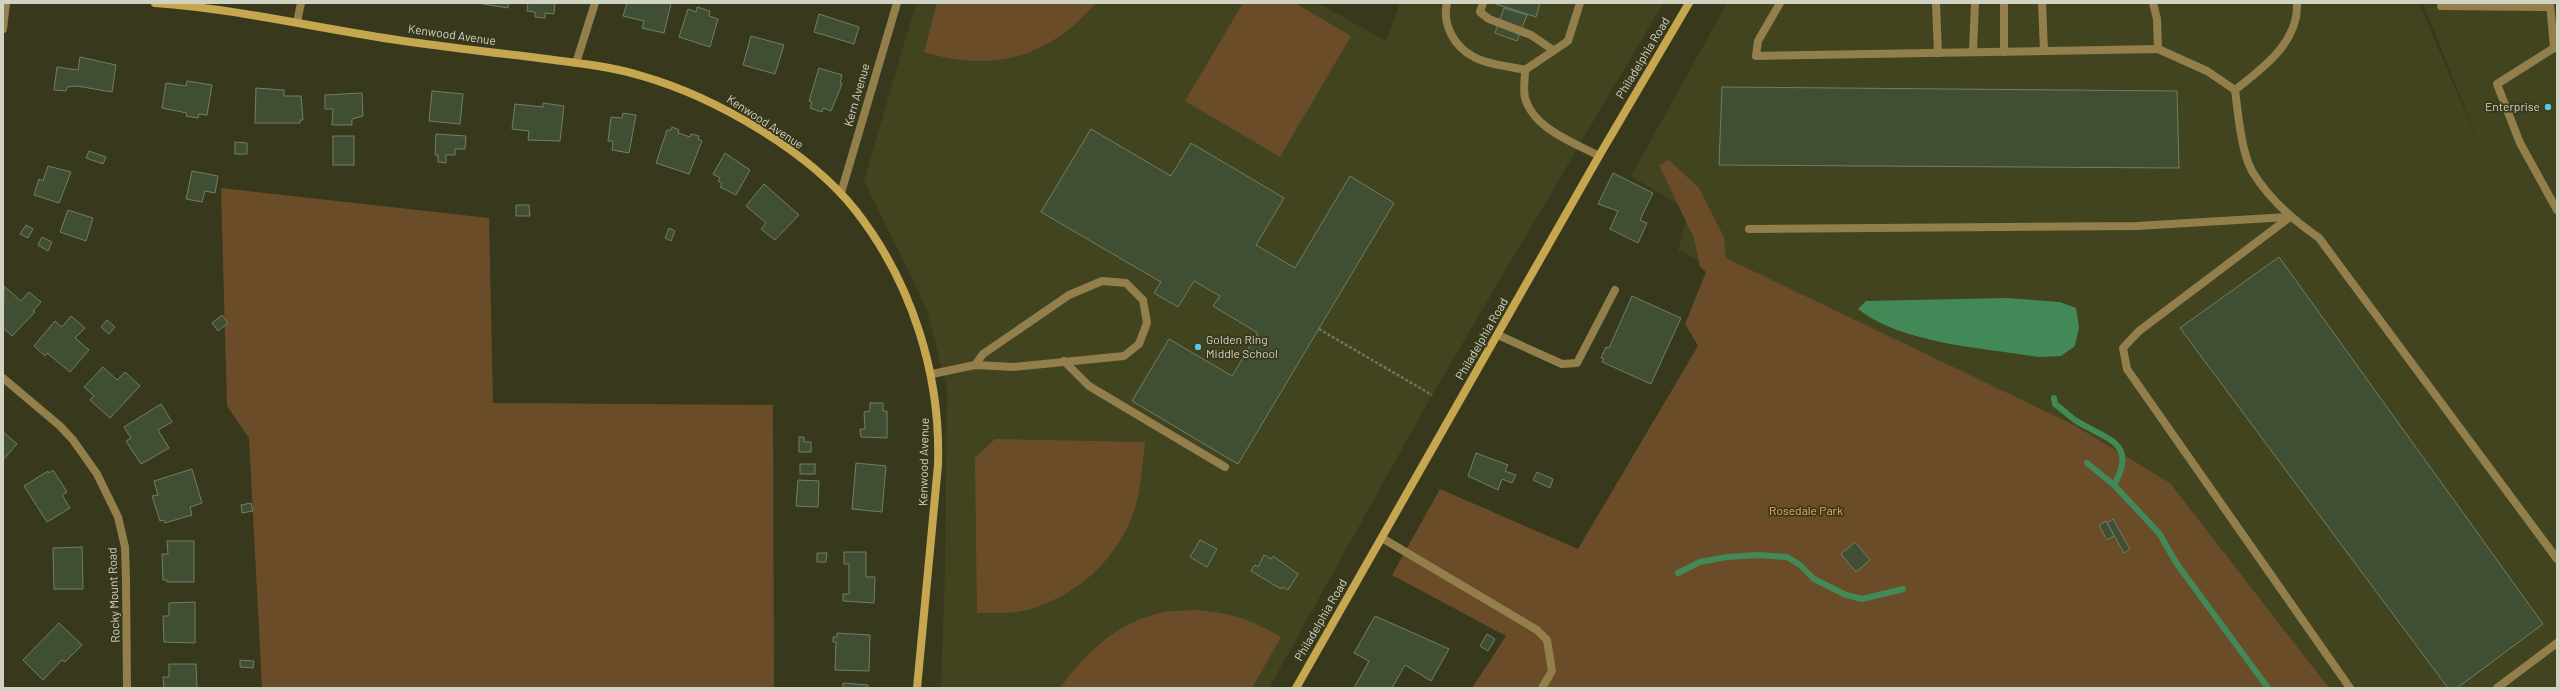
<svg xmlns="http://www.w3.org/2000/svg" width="2560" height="691" font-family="Barlow,sans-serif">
	<rect width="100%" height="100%" fill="#38391c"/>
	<g fill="#42441f">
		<path d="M916,3h402l68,38 14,-38h263l-231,392 -163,293h-328l4,-116 2,-184 -21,-81 -62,-126z"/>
		<path d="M1727,3h692l66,155 -62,-155h134v685h-241l-579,-408 -59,-30 11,-39 -58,-35z"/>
	</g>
	<g fill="#6a4c28">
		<path d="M937,3h159c-48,55 -103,70 -172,49z"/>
		<path d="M1243,3h52l56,33 -71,121 -95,-56z"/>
		<path d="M1669,160l30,28 25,49 2,21 348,167 96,58 159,205h-857l34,-52 -114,-61 48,-86 138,60 120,-203 -13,-22 21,-52 -6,-5 -6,-29 -35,-73z"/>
		<path d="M221,188l268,30 4,185 280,2 1,283h-512l-13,-250 -22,-32z"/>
		<path d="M995,439l150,3c-3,25 -4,52 -13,75 -18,44 -53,76 -98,91 -17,6 -39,5 -57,5l-2,-155z"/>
		<path d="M1196,610c36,3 54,9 85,27l-29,51h-192c25,-35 56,-64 99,-75 12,-3 25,-2 37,-3z"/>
	</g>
	<path fill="#438958" d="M2006,298l54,4 16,6 3,19 -4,19 -14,10 -22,1c-55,-9 -137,-13 -181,-48l8,-8z"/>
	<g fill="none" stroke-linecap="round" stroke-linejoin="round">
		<g stroke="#438958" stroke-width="6">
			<path d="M2054,398l1,6c7,5 13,11 20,16 29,19 64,21 39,65"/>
			<path d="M2087,463l27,22 45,48 18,31 91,124"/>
			<path d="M1678,573l22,-11 27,-5 30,-2 30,2 13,8 14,14 32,16 16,4 41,-10"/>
		</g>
	</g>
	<g fill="#404e34" stroke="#707f63">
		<path d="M477,3h32l-1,5z"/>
		<path d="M528,3h27l-1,11 -9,-1v5l-10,-1v-5l-8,-1z"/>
		<path d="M627,3h44l-7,30 -22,-5 2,-7 -21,-5z"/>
		<path d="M1493,3h47l-4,14z"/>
		<path d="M697,7l13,4 -1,5 9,3 -8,28 -31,-10 9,-28 8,3z"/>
		<path d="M1504,8l23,7 -10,26 -22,-8z"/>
		<path d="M819,14l40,13 -5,17 -40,-12z"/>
		<path d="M751,36l33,9 -9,29 -32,-9z"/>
		<path d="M80,57l36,8 -4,27 -35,-6 -10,1 -1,4 -12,-1 3,-23 21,3z"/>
		<path d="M819,68l23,7 -2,8 2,1 -11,27 -8,-3 -1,4 -12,-4 2,-6 -3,-1z"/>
		<path d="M187,81l25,4 -5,30 -8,-1 -1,4 -12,-2 1,-3 -25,-5 4,-25 20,3z"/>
		<path d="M1722,87l455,4 2,77 -460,-3z"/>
		<path d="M256,88l28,2v6h17l2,24h-3v3h-45z"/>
		<path d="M432,91l31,3 -3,30 -31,-3z"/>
		<path d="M362,93l1,23 -11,3v6h-20l1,-16h-8v-14z"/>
		<path d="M543,103l21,3 -4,35 -32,-1 1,-9 -17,-2 3,-25 28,3z"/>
		<path d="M623,113l13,2 -7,38 -17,-3 1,-9h-5l3,-24 11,1z"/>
		<path d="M672,127l7,3 -1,3 12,4 1,-3 8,2 -1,3 4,2 -13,33 -33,-11 11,-33h4z"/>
		<path d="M1091,129l80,47 20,-33 93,55 -28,47 39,23 55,-92 44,27 -156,261 -106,-63 37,-62 63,37 26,-43 -45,-27 7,-10 -26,-15 -16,26 -24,-14 7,-11 -120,-70z"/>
		<path d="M436,134l30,2 -1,13h-10v6h-9v8l-8,-1v-7h-3z"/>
		<rect x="333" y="136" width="21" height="29"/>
		<path d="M235,142l12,1v11h-12z"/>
		<path d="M89,151l17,6 -3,7 -17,-6z"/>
		<path d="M725,153l25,17 -14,25 -16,-8 2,-4 -4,-2 2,-3 -7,-4z"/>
		<path d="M48,166l23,6 -12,31 -25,-8 5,-16 4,2z"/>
		<path d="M192,171l26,5 -3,17 -10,-2 -3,11 -16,-3z"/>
		<path d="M1613,173l40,20 -13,27 7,3 -9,20 -28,-14 8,-18 -20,-7z"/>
		<path d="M764,184l35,31 -24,25 -14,-11 5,-6 -20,-17z"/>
		<path d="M516,205h13l1,11h-14z"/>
		<path d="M68,210l25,8 -7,23 -26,-9z"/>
		<path d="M26,225l7,4 -5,9 -8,-4z"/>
		<path d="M669,228l6,3 -4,10 -6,-3z"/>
		<path d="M42,237l10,5 -4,9 -10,-6z"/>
		<path d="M2279,257l264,367 -86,64h-9l-268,-360z"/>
		<path d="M4,286l17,15 8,-9 12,10 -8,9 2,1 -23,24 -9,-8z"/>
		<path d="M1632,296l49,22 -30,66 -49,-22 2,-3 -3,-1 5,-11 3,1z"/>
		<path d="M222,315l6,8 -10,8 -6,-8z"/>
		<path d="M71,316l14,12 -10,10 14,12 -19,22 -23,-19 -2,3 -11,-10 21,-25 7,6z"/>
		<path d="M107,320l8,7 -6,7 -8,-7z"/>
		<path d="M103,367l14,13 8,-8 15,14 -30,32 -20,-18 4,-4 -10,-9z"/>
		<path d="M870,403h13v8h4v27l-26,-1 -1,-8h5l-1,-17 6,-1z"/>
		<path d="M161,404l11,18 -14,8 11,18 -28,16 -15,-23 5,-3 -7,-11z"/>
		<path d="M3,432l14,12 -14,16z"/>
		<path d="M799,437h5v5h7v10h-12z"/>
		<path d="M1476,453l32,12 -3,6 11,4 -4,8 -10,-4 -4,11 -30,-14z"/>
		<path d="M856,463l30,3 -4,46 -30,-3z"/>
		<rect x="800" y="464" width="15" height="10"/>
		<path d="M192,469l10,34 -12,4 2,8 -27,8 -1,-3 -4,1 -8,-25 6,-1 -4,-14z"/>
		<path d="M53,470l14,22 -5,3 8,13 -23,14 -23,-36 24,-15 1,2z"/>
		<path d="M1537,472l16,7 -3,9 -17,-8z"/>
		<path d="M798,480l21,1 -1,26 -22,-1z"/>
		<path d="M251,503l2,8 -11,2 -1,-8z"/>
		<path d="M2113,519l17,30 -6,4 -17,-30z"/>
		<path d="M2106,521l8,15 -7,4 -8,-15z"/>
		<path d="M1200,540l17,9 -10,18 -17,-10z"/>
		<path d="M167,541h27v41h-27v-2h-4l-1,-26h6z"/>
		<path d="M1855,542l15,18 -14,12 -15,-18z"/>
		<path d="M82,547l1,42h-29l-1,-41z"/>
		<path d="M844,552h22v25h9l-1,26 -31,-2v-7h6v-30h-5z"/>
		<path d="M817,553h10l-1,9h-9z"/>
		<path d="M1264,555l7,4 2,-3 25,18 -10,16 -5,-3 -2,2 -30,-18 4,-6 3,2z"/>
		<path d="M195,602v41l-31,-1 -1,-26h6v-13z"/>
		<path d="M1375,616l74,33 -18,32 -26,-16 -13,23h-38l15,-27 -15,-8z"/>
		<path d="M59,623l23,22 -17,17 -3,-2 -19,20 -20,-20z"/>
		<path d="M837,633l33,2 -1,36 -34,-1 1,-28h-3v-5h4z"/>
		<path d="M1487,634l8,5 -7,12 -8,-5z"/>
		<path d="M240,660l14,1 -1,7 -13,-1z"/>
		<path d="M169,664h27l1,24h-33l-1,-11h6z"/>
		<path d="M843,683l25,2v3h-25z"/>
	</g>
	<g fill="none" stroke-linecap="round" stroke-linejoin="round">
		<path stroke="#74755d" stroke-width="2.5" stroke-dasharray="3 2" stroke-linecap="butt" d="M1319,329l113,66"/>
		<g stroke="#927f4b" stroke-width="8">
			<path d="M1447,3c-5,21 7,44 27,54 14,8 35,9 51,13"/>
			<path d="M1483,3l-3,9 9,7 42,16 22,15"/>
			<path d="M1580,3l-12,38 -43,29c0,9 -2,20 0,28 9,31 48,44 74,58"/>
			<path d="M1780,3l-22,38 -2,15 402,-7 49,22 28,19c3,22 6,61 17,81 16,27 41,49 67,67l238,321"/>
			<path d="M1936,3l2,50"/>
			<path d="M2004,3v49"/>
			<path d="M2042,3l2,48"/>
			<path d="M2153,3l4,16 1,30"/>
			<path d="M2550,3l4,45"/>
			<path d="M2441,6l109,1"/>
			<path d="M2557,48h-3l-57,36 23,59 37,67"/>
			<path d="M1973,52l2,-49"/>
			<path d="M2235,90c28,-22 64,-48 62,-87"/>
			<path d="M2290,217l-151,114 -16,17 4,21 223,319"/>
			<path d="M1749,229l388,-3 152,-9"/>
			<path d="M1498,335l64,29 15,-1 38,-73"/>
			<path d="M1064,361l25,25 136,81"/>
			<path d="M932,374l43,-9 39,2 110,-11 15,-12 8,-21 -4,-23 -17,-17 -24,-2 -33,14 -86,59 -8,11"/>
			<path d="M1382,538l155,92 10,10 5,31 -10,17"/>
			<path d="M2497,688l60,-45"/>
		</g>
		<g stroke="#927f4b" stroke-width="8">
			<path d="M297,22l4,-19"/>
			<path d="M3,29l3,-26"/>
			<path d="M576,63l19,-60"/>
			<path d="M841,193l56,-190"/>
			<path d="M3,378l57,48 13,14 24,34 21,43 7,30 1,33 1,108"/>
		</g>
		<g stroke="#c6a750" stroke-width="8">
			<path d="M155,3c84,6 165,26 249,38 42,6 84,11 127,16 37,5 75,8 111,19 73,21 167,75 214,135 56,72 85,164 82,254l-21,223"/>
			<path d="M1296,688l303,-532 90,-153"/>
		</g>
	</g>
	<g fill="#56c9e0" stroke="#38391c" stroke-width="1.5">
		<circle cx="2548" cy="107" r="4"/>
		<circle cx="1198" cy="347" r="4"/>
	</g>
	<g text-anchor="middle" stroke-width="3.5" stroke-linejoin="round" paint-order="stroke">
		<g font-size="12" fill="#d1d3c2" stroke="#38391c">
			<text transform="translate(452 35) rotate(8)" y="4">Kenwood Avenue</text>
			<text transform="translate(1643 58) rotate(-59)" y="4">Philadelphia Road</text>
			<text transform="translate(857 95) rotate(-74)" y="4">Kern Avenue</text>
			<text transform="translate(765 122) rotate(33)" y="4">Kenwood Avenue</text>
			<text transform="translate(1482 339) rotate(-60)" y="4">Philadelphia Road</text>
			<text transform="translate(924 462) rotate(-89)" y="4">Kenwood Avenue</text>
			<text transform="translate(114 595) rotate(-92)" y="4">Rocky Mount Road</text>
			<text transform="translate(1321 620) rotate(-60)" y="4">Philadelphia Road</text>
		</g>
		<g font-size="12" fill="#d1d3c2" stroke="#38391c" text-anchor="end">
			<text x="2540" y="111">Enterprise</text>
			<text x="1206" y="344" text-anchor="start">Golden Ring<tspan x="1206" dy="14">Middle School</tspan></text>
		</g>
		<g font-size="12" fill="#f5ad54" stroke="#38391c">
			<text x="1806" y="515">Rosedale Park</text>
		</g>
	</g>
	<rect width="2560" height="691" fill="none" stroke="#d1d3c2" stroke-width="8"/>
</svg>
